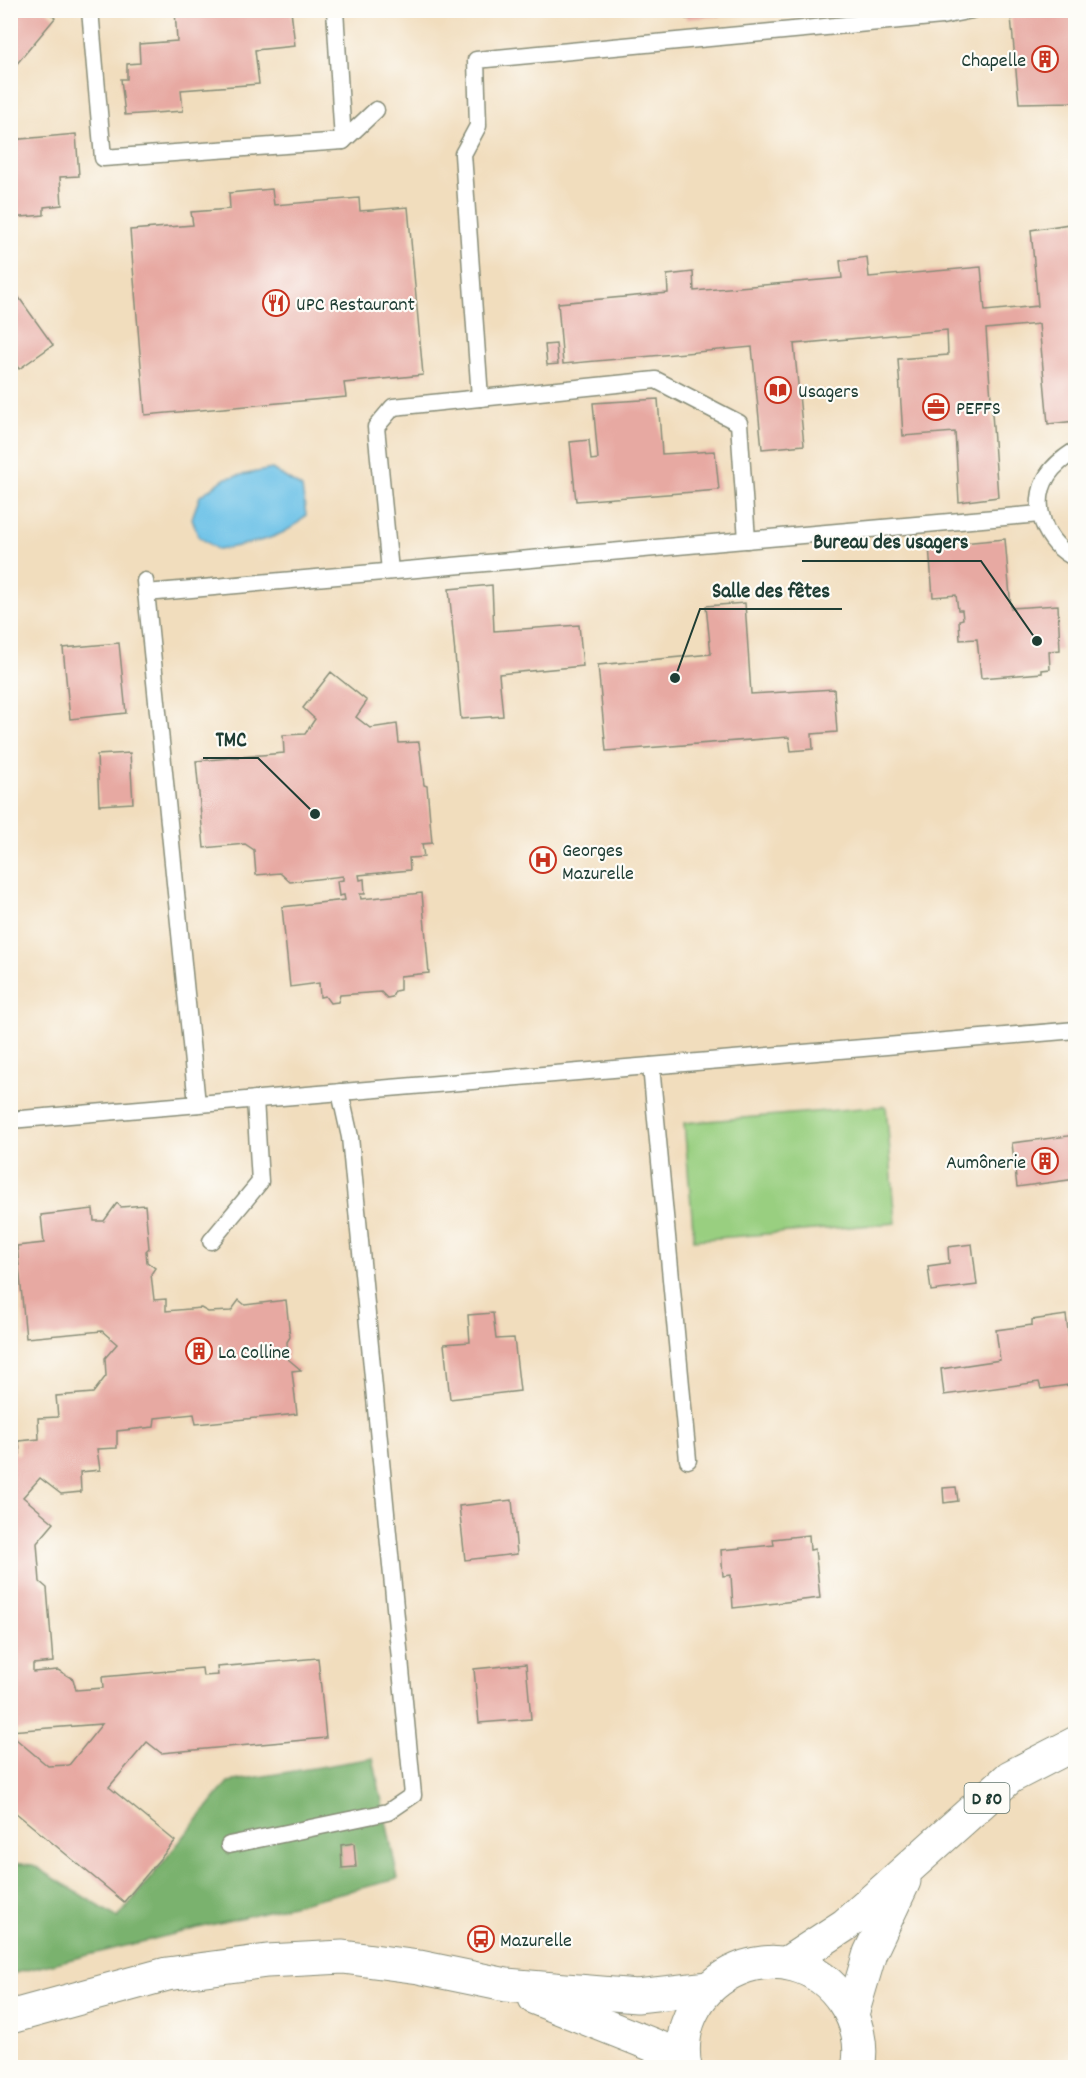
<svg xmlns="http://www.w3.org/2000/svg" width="1086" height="2078" font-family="Dekko,sans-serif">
	<rect width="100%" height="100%" fill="#fdfcf7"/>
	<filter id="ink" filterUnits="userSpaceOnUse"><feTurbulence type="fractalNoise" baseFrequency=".0167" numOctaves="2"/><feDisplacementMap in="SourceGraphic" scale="12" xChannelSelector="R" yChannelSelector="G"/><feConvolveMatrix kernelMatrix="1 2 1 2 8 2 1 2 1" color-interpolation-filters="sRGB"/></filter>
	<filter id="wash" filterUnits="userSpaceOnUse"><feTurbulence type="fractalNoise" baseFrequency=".008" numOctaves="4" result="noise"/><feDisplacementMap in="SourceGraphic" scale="24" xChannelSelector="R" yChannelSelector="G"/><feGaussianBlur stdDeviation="1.35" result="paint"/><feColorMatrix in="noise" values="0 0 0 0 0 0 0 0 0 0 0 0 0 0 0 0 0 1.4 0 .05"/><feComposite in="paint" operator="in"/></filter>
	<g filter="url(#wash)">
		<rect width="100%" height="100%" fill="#f1ddbd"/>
		<path fill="#99cf80" stroke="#5c865a" stroke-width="1.5" d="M886,1106l10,117 -202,17 -10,-117z"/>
		<path fill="#7ab26e" stroke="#4c7851" stroke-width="1.5" d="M373,1758l25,121 -387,95 -1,-111 23,2 85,53 110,-136z"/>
		<path fill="#6ac1e7" stroke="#447f8e" stroke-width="1.5" d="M272,469l30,19 4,27c-21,25 -57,28 -88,35l-20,-14 -6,-18 8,-22 26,-18z"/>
		<g id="blocks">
			<g fill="#e7a9a2">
				<path d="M10,10h36l9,8 -45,54z"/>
				<path d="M175,10h116l4,36 -40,4 4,34 -78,6 2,21 -58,4 -4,-36h6v-15l13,-1 -1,-19 38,-3z"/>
				<path d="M685,10h86v2l-85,7z"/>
				<path d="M1076,11v91l-57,1 -8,-86z"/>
				<path d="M76,134l3,42 -19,1 2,28 -18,2v8l-34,3v-78z"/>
				<path d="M272,189l2,16 85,-7 1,13 48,-4 15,168 -79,8 2,14 -201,18 -15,-185 63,-5 -2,-13 39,-3 -1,-16z"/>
				<path d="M1076,223v198l-28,3 -9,-100 -53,5 12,168 -39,5 -4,-70 -52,4 -5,-77 50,-4 -1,-25 -153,14 10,101 -42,4 -10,-102 -189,17 -5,-61 110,-10 -1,-18 26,-3 1,19 148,-13 -2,-17 27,-4 2,20 112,-10 4,44 53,-5 -7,-76z"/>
				<path d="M10,285l43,60 -34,24 -9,-12z"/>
				<path d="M556,344l2,20 -11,1 -2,-20z"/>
				<path d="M658,399l4,55 53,-3 4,39 -143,11 -6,-59 19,-2 2,20 7,-1 -5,-56z"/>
				<path d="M1005,539l6,69 47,-3 2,45 -11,1 1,18 -8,1v3l-61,5 -4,-39 -17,1 -1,-20 4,-1 -1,-9h-4l-2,-15 -23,2 -4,-51z"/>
				<path d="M492,585l2,46 85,-6 4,41 -84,8 4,42 -42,3 -12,-130z"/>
				<path d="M745,603l6,91 83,-5 3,43 -25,2 1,15 -22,2 -2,-14 -183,14 -8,-86 113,-11 -5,-48z"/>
				<path d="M119,643l7,70 -56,6 -7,-71z"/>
				<path d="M331,672l36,29 -11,16 14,11 27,-4 2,19 20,-1 5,43 3,1 5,57 -10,1 2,13 -15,1 1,12 -51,5 1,5 4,-1 1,15h-5l1,5 61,-6 7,80 -29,3v14l-5,1 -3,6 -5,1 -6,-6 -41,3 -2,7 -8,1 -5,-7 -5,1 -1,-14 -29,4 -8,-80 63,-7 -1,-5 -5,1 -2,-15 6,-1v-4l-53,6 -10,-9 -24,2 -2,-25 -9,-6 -41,4 -8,-87 88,-8 -1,-18 22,-1 10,-15 -12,-11z"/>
				<path d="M130,753l3,50 -34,2 -2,-50z"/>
				<path d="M1076,1135v44l-59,8 -5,-44z"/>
				<path d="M117,1203l4,4 24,-2 4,43 -3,3 1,11 8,6 -4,6 3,26 12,-1v12l35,-3 7,4 23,-1 8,-11 6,5 41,-5 4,37 -3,5 1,17 13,11 -9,1 5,43 -101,10 -2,-10 -39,4 -1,9 -37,4v17l-20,1 3,21 -20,2 1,20 -20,2 -21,-16 -17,19 31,26 -17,20 3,39 7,6 6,74 -20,2v8l25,-2 15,9 3,11 27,-2 -1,-11 100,-9 1,8 15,-1 -1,-8 101,-9 8,80 -165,15 -14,-11 -38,45 66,54 -51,61 -114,-94v-74l38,32 21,-1 33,-41 -92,7v-289l4,-1 1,13h5l-1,-13 20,-2 -1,-21 20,-1 -2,-21 37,-3 13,-17 -1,-18 12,-14 -15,-13 -76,7 -9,-92 27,-3 -3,-28 52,-6 1,12h10z"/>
				<path d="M972,1244l5,41 -46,6 -3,-25 21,-3 -1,-16z"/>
				<path d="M493,1313l3,26 18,-1 6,53 -70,8 -6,-55 26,-2 -2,-27z"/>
				<path d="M1066,1315l9,69 -34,5 -2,-7 -95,13 -3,-26 59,-9 -4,-30 36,-5v-5z"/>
				<path d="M956,1487l2,14 -14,2 -1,-15z"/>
				<path d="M512,1500l5,54 -52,6 -6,-54z"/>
				<path d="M809,1535l1,15 5,-1 5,49 -87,10 -2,-33 -8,1 -2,-26 53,-5 -1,-6z"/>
				<path d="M526,1664l5,55 -52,4 -5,-54z"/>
				<path d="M354,1843l2,24 -14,1 -1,-23z"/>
			</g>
		</g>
	</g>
	<g filter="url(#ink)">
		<use href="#blocks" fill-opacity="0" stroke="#888d78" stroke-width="1.5"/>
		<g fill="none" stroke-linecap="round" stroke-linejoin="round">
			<defs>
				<g id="service">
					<path d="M90,10l13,148 240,-17 33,-31"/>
					<path d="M335,10l8,131"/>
					<path d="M480,398l-17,-244 15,-28 -2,-66 466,-44 30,-6"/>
					<path d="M1076,450c-11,7 -21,14 -28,25 -19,30 -3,70 28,83"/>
					<path d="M390,571l-14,-144 17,-20 263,-27 83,43 8,117"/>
					<path d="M145,581l52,523"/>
					<path d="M146,593l894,-79"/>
					<path d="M651,1066l37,394"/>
					<path d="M10,1120l1066,-90"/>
					<path d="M211,1241l49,-59 -5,-83"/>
					<path d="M229,1845l159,-33 25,-17 -63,-658 -10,-45"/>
				</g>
				<g id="secondary">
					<path d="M535,1998l148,59"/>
					<path d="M10,2017l157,-43 100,-13 76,-4 76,10 87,18 131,11 72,-8"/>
				</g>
				<g id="primary">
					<path d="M787,1963l58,-38 165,-148 66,-34"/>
					<path d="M852,2014l18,-61 34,-72"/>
					<path d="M685,2068c-17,-95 106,-146 159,-66 13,19 19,43 14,66"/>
				</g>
			</defs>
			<use href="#service" stroke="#888d78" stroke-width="19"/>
			<use href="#secondary" stroke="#888d78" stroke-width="35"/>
			<use href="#primary" stroke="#888d78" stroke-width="35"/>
			<use href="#service" stroke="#fff" stroke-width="16"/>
			<use href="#secondary" stroke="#fff" stroke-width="33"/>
			<use href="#primary" stroke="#fff" stroke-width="33"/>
		</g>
	</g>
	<defs>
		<symbol id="building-ring" viewBox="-11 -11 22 22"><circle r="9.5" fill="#fdfcf7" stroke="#c8321e" stroke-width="1.5"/><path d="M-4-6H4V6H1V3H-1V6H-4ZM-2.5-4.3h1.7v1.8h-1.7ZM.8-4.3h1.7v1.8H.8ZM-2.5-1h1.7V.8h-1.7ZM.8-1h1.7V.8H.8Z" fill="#c8321e"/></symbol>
		<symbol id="restaurant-ring" viewBox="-11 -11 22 22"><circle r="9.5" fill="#fdfcf7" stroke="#c8321e" stroke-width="1.5"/><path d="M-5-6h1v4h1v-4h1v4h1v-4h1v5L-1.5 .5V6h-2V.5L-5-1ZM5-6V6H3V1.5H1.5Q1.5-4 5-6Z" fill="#c8321e"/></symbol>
		<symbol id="library-ring" viewBox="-11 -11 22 22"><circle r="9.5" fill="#fdfcf7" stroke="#c8321e" stroke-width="1.5"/><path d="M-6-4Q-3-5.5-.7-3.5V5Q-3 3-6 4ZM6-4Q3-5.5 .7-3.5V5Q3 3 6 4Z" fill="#c8321e"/></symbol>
		<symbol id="office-ring" viewBox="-11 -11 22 22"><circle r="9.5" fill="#fdfcf7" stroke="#c8321e" stroke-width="1.5"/><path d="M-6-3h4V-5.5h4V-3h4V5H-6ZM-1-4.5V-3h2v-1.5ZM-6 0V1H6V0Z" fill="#c8321e"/></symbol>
		<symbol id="hospital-ring" viewBox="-11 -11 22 22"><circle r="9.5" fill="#fdfcf7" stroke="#c8321e" stroke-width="1.5"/><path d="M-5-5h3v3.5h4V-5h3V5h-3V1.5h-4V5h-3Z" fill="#c8321e"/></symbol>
		<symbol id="bus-ring" viewBox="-11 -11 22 22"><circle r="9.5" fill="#fdfcf7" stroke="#c8321e" stroke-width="1.5"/><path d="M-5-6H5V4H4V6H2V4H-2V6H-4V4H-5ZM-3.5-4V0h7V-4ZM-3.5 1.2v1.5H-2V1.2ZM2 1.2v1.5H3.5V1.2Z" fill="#c8321e"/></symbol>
	</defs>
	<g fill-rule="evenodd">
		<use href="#building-ring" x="1030" y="44" width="30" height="30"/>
		<use href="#restaurant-ring" x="261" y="288" width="30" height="30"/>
		<use href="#library-ring" x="763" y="375" width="30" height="30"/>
		<use href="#office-ring" x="921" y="392" width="30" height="30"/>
		<use href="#hospital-ring" x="528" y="845" width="30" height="30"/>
		<use href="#building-ring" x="1030" y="1146" width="30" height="30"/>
		<use href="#building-ring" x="184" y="1336" width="30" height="30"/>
		<use href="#bus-ring" x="466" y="1924" width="30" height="30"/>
	</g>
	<g text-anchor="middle" stroke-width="4.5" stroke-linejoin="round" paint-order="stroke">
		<rect fill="#fdfcf7" stroke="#62766e" stroke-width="1.5" x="964.5" y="1783" width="45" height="30" rx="4.5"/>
		<g font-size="18" font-weight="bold" fill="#1f3d34">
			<text x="987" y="1804">D 80</text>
		</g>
		<g font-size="20" fill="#1f3d34" stroke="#fdfcf7" text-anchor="start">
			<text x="1026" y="66" text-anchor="end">Chapelle</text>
			<text x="296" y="310">UPC Restaurant</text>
			<text x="798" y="397">Usagers</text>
			<text x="956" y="414">PEFFS</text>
			<text x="562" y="856">Georges<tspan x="562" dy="23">Mazurelle</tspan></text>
			<text x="1026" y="1168" text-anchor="end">Aumônerie</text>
			<text x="218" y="1358">La Colline</text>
			<text x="500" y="1946">Mazurelle</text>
		</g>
	</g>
	<path fill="none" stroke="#1f3d34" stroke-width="2" d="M1037 641L981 561H802M675 678L700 609H842M315 814L258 758H203"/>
	<g fill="#1f3d34" stroke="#fdfcf7" stroke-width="2">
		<circle cx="1037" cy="641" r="6"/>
		<circle cx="675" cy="678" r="6"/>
		<circle cx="315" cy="814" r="6"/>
	</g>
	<g font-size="21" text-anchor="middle" font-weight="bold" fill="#1f3d34" stroke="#fdfcf7" stroke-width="4.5" stroke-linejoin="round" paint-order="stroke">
		<text x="891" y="548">Bureau des usagers</text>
		<text x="771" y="597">Salle des fêtes</text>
		<text x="231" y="746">TMC</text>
	</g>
	<rect width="1086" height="2078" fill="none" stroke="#fdfcf7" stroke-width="36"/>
</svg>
